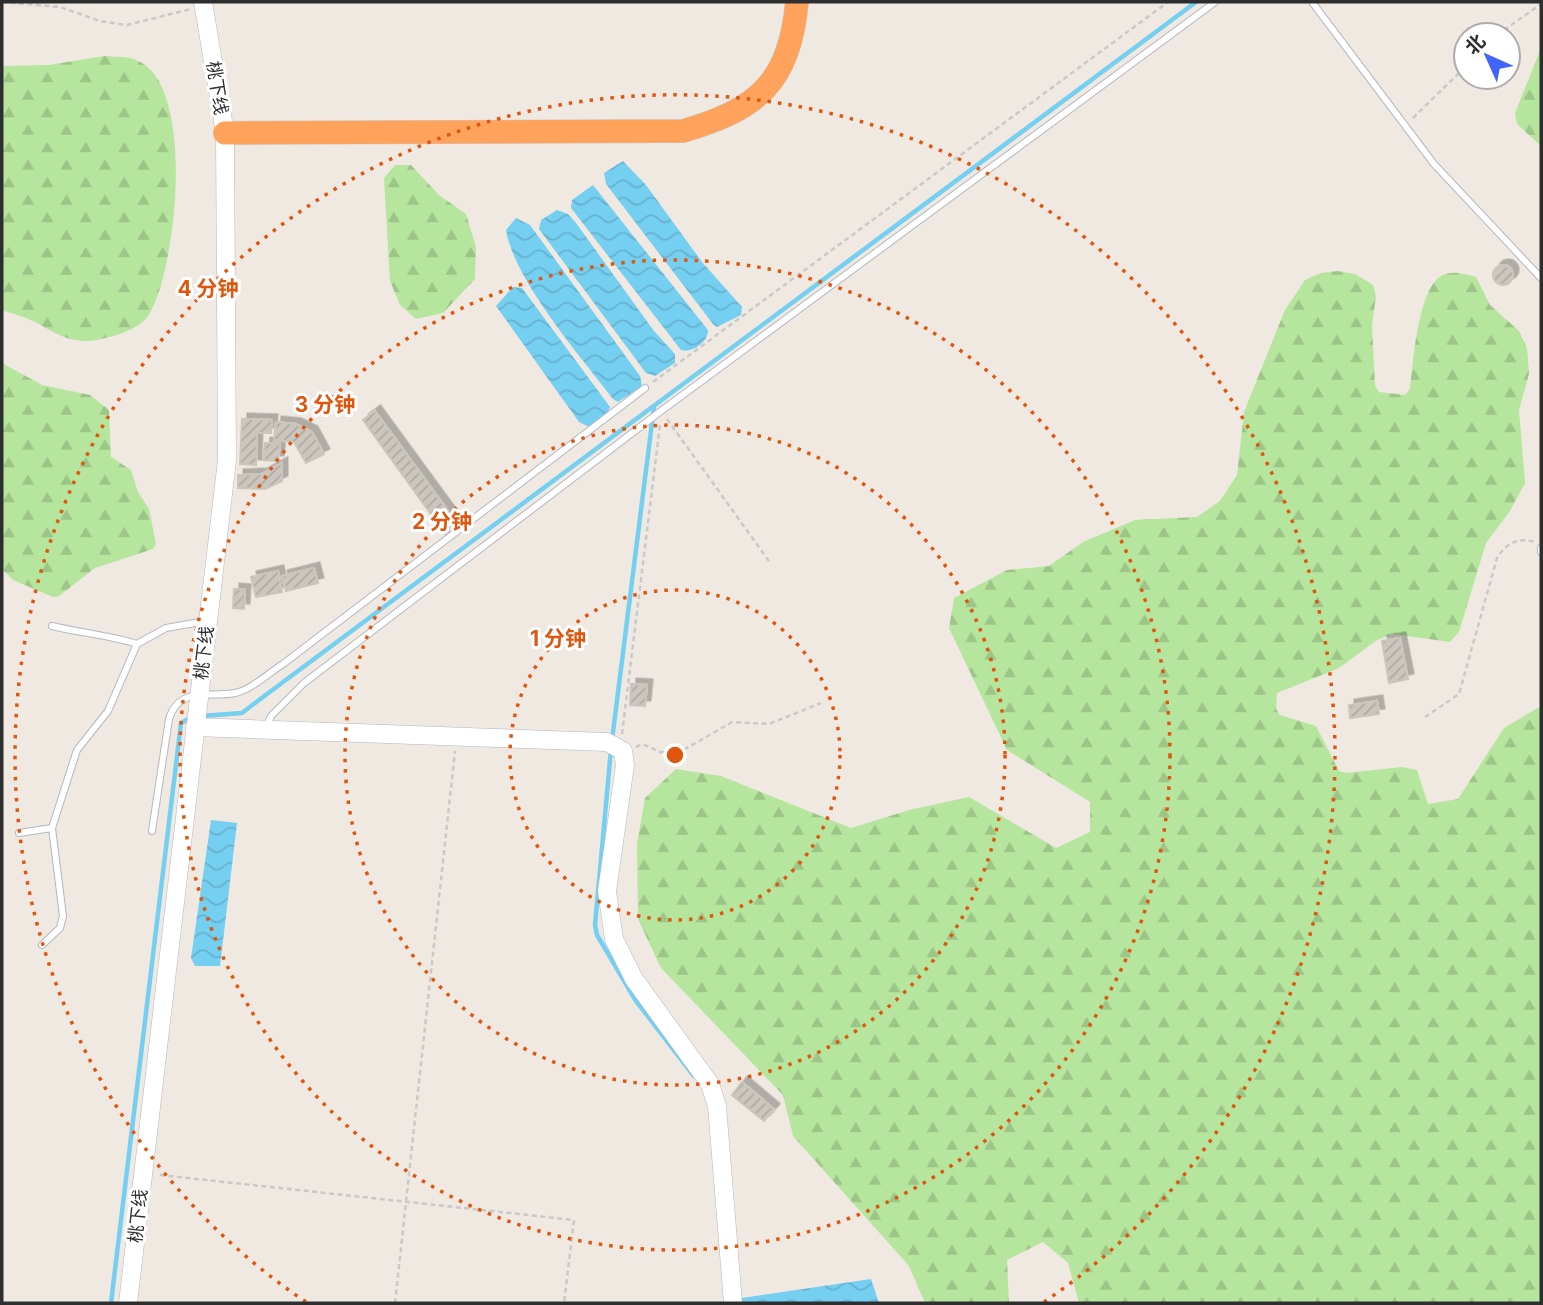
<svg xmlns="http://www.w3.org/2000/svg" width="1543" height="1305" font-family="Inter,'Noto Sans SC',sans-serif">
	<defs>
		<pattern id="forest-firs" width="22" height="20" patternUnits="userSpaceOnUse" patternTransform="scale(1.75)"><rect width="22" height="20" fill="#b6e59e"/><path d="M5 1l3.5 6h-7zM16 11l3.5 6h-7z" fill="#9dc588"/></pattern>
		<pattern id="water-waves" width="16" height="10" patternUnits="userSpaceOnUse" patternTransform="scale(1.75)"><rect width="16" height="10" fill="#75cff0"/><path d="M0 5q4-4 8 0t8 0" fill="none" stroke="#66b2ce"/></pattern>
		<pattern id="building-hatch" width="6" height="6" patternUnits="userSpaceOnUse" patternTransform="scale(1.75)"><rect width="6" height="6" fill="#cbc7bf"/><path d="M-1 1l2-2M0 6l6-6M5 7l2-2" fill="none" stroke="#afaba4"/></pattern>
		<filter id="shadow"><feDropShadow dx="5.5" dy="-5.5" stdDeviation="0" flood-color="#0004"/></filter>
	</defs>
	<rect width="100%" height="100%" fill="#efe9e1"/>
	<g fill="url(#forest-firs)">
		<path d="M1541,48v98l-24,-22 -2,-11z"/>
		<path d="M104,56c10,1 23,0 32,4 61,22 41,212 12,256 -10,14 -35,21 -52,24 -25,4 -39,-6 -59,-17 -11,-6 -24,-9 -35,-13v-244l47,-1z"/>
		<path d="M395,165h16l28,30 27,19 10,33 -1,32 -32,34 -27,6 -16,-14 -10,-24 -6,-103z"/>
		<path d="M1338,271l17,3 18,11 3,11 -4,29 3,61 4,6 26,3 5,-6c3,-26 8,-103 33,-114 12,-5 22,-1 33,2l14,28 29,26 8,17 2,26 -10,36 6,73 -15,28 -24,32 -27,89 -9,10 -57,-8 -16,6 -38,28 -62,25 -1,16 4,6 36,11 23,45 7,2 56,-6 15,3 11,34 30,-5 46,-71 37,-22v597h-462l-11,-40 -25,-21 -36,18 2,43h-84l-16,-37 -116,-130 -10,-41 -122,-127 -23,-49 -1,-75 8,-46 31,-29 45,7 130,52 58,-18 60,-13 87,51 34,-16v-30l-83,-52 -58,-122 5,-30 53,-28 42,-4 34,-24 52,-22 62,-3 23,-16 17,-26 7,-63 41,-102 20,-30 16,-7z"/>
		<path d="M2,363l40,22 48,10 19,15 2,47 20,13 7,22 11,17 7,35 -3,5 -58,19 -36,28 -6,1 -40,-17 -11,-11z"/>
	</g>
	<g fill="url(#water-waves)">
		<path d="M623,161l23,24 56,77 40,45 -1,8 -24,12 -4,-3 -107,-140 -2,-11z"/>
		<path d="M593,185l115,145c0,12 -15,23 -27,20l-110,-142 1,-8z"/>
		<path d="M557,210l11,4 8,9 78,108 21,23v9l-20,13 -9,-3 -107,-144 2,-9z"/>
		<path d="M516,218l14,7 110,151 2,10 -24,16 -5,-3c-32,-42 -99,-119 -107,-169z"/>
		<path d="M513,287l9,1 88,119 -2,5 -19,15 -10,-5 -83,-116z"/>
		<path d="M211,820l26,3 -17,143h-25l-4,-8z"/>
		<path d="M871,1279l8,24h-137v-5z"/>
	</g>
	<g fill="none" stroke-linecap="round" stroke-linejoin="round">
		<g stroke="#75cff0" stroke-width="4.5">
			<path d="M201,716l41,-3 13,-10 941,-701"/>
			<path d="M612,740l42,-333"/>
			<path d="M611,749l-16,176 2,10 39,66 58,75"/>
			<path d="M111,1303l70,-580 11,-6"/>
		</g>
	</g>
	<g fill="url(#building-hatch)" stroke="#cbc5ba" stroke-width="2" filter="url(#shadow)">
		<circle cx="1503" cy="275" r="10"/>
		<path d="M375,411l84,115 -13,9 -83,-115z"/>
		<path d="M242,419l30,1 -1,13h-14l-1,32 -16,-1z"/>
		<path d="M276,422l20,2 16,8 12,22 -18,9 -12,-21 -20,-2z"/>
		<path d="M265,443l15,1 -2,17 -15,-1z"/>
		<path d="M282,463v18l-17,8 -27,-1v-13l24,-1z"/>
		<path d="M314,568l4,15 -32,8 -4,-15z"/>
		<path d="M278,571l4,21 -26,5 -5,-20z"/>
		<path d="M234,589l11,1 -1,19 -11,-1z"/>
		<path d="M1400,638l8,41 -19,4 -7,-42z"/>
		<path d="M631,684l16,1 -2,21 -15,-1z"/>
		<path d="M1377,701l2,13 -29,4 -1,-13z"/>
		<path d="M742,1082l32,27 -10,12 -32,-26z"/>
	</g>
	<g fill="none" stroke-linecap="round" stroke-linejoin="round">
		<defs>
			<g id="lane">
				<path d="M1312,2l122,162 107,114"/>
				<path d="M1541,548v4"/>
				<path d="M52,626c29,7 57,9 85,18"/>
				<path d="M266,728l5,-12 33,-33 357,-272 554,-409"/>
				<path d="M152,831l17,-112c10,-33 40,-21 66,-26 16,-3 35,-21 48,-29l362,-276"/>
				<path d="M19,833l33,-5 25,-78 31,-39 29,-67 29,-16 40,-7"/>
				<path d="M42,945l18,-17 3,-12 -11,-88"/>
			</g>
			<g id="secondary">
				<path d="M195,727l412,15 16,9 2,14 -18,126 7,48 20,40 76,105 7,22 16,197"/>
				<path d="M128,1303l99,-843 -2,-327 -22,-131"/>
			</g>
			<path id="highway" d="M225,133l458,-2c75,-22 106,-48 114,-129"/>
		</defs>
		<use href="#lane" stroke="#b4b7c1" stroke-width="8"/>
		<use href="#secondary" stroke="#b4b7c1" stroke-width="19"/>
		<use href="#highway" stroke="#c9c9c9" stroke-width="24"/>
		<g stroke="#c9c9c9" stroke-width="2.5" stroke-dasharray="5 3.5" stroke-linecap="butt">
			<path d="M2,2l58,5 40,14 27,4 64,-16"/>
			<path d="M1497,35l44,-31"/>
			<path d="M1413,118l53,-52"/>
			<path d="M653,382l515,-380"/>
			<path d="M667,419l104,145"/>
			<path d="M1425,717l34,-23 38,-136c9,-15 21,-21 38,-16"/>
			<path d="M622,734l38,-309"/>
			<path d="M636,747l6,-3 18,8h20l52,-30 37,2 52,-21"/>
			<path d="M160,1175l414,45 -10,83"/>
			<path d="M395,1303l60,-552"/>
		</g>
		<use href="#lane" stroke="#fff" stroke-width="6"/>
		<use href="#secondary" stroke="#fff" stroke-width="18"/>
		<use href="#highway" stroke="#ffa35c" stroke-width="23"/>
	</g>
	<g fill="none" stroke="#df570e" stroke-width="3.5" stroke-dasharray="3.5 7">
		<circle cx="675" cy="755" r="165"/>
		<circle cx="675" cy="755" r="330"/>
		<circle cx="675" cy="755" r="495"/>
		<path d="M306 1302A660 660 0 1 1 1044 1302"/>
	</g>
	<g text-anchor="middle" stroke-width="6" stroke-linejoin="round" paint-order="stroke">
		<g font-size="18" fill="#2e2e2e" stroke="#fff">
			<text transform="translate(217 88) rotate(81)" y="6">桃下线</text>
			<text transform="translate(204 653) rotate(-83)" y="6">桃下线</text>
			<text transform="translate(138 1216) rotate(-84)" y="6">桃下线</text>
		</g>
	</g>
	<circle cx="675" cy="755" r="10" fill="#df570e" stroke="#fff" stroke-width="3.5"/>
	<g font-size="21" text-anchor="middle" font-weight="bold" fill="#df570e" stroke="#fff" stroke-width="6" stroke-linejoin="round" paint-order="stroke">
		<text x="208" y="296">4 分钟</text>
		<text x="325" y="412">3 分钟</text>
		<text x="442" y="529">2 分钟</text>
		<text x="558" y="646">1 分钟</text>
	</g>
	<rect width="1543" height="1305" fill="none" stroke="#2e2e2e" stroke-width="7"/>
	<g transform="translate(1487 56) rotate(315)"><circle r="33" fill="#ffffff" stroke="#ababab" stroke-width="2"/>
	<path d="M0-5L12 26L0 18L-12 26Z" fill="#4264fb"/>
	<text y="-10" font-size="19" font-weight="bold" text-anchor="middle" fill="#2e2e2e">北</text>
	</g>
</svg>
